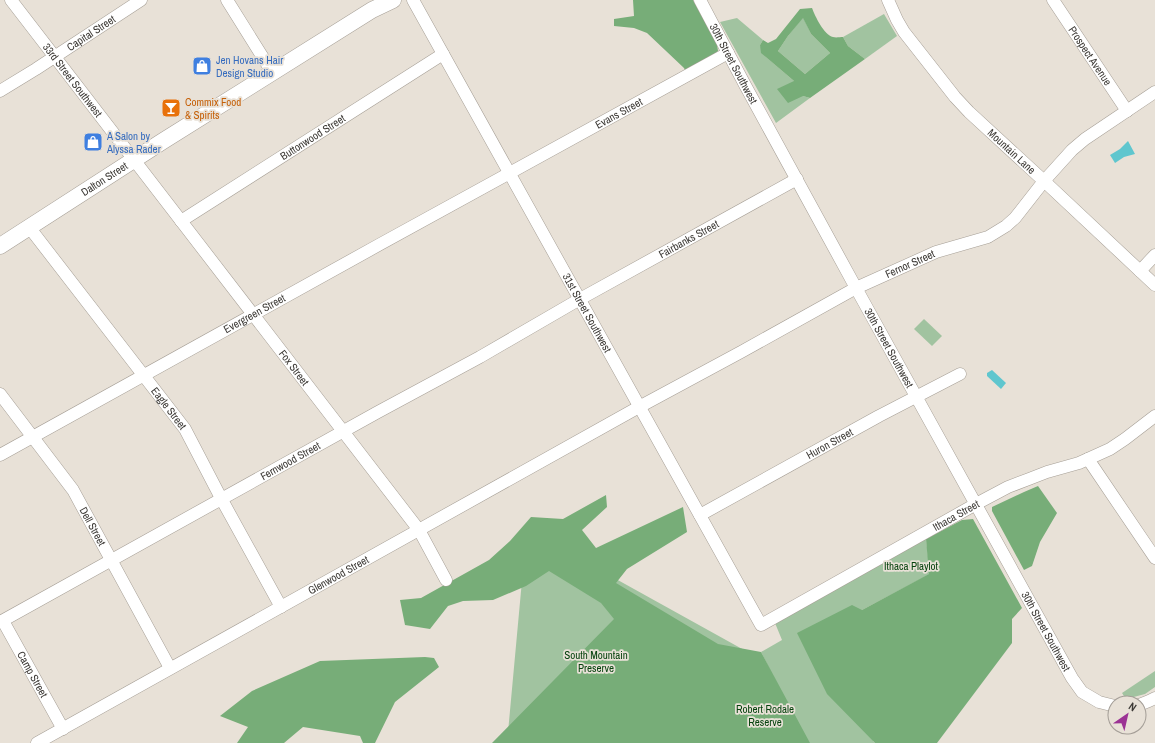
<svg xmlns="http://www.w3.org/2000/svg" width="1155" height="743" font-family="'Archivo Narrow',sans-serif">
	<rect width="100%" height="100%" fill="#e8e1d7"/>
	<g fill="#a1c3a0">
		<path d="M884,14l13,22 -32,23 -17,-13 -5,-9z"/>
		<path d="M803,17l8,17 19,19 -25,21 -27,-23 10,-15z"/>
		<path d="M737,18l26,22 -3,5 6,12 28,24 9,15 7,2 -34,25 -56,-101z"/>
		<path d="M924,319l18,17 -10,10 -18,-17z"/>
		<path d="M533,533l211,117 37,41 -20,-39 21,-12 -7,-17 151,-84 4,35 -68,36 11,131 2,2h-368l19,-206z"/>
		<path d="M1155,671v16l-10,7 -19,5 -4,-6z"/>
	</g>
	<g fill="#77ad78" fill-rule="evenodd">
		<path d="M633,0h60l24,44 1,7 -3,3 -30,16 -1,-2 -37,-35 -13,-5 -20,-2v-7l20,-3z"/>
		<path d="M812,8c3,8 12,27 21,29 3,1 7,0 10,0l5,9 17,13 -55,39 -7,-2 -15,7 -11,-14 17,-8 -33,-28 -1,-8 3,-5 5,3 8,-4 24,-30zM803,18l8,16 19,19 -25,21 -27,-23 10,-15z"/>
		<path d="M1038,486l19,27 -17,29 -8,24 -8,4 -32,-59v-4l32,-15z"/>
		<path d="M606,495l1,12 -25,23 14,18 87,-41 4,25 -60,37 -11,14 102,61 43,8 49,91h-318l122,-124 -13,-16 -52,-32 -23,15 -33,14 -30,1 -15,5 -18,23 -25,-4 -5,-25 21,-2 68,-38 21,-19 21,-24 32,2z"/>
		<path d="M973,519l49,89 -10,11v24l-75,100h-62l-48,-49 -30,-61 55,-28 10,5 67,-36 -3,-35 36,-19z"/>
		<path d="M425,657l9,1 5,9 -44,35 -20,41h-12l-3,-7 -57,-9 -19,16h-47l11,-16 -28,-11 32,-25 68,-30z"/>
	</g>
	<g fill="#5fc6ce">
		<path d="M1128,141l7,13 -11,3 -9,6 -5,-8 10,-6z"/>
		<path d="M992,370l14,13 -5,6 -14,-13v-3z"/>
	</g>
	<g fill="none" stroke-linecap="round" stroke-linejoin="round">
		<defs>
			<g id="minor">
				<path id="s1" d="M11,0l408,530 27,50"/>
				<path d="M227,0l45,72"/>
				<path id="s2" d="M413,0l348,625 215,-121 32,-17 21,-8 18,-7 32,-9 31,-14 15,-10 30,-23"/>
				<path id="s3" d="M700,0l45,85 111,203 216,390 10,14 17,10 16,4"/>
				<path id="s4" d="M888,0l9,20 7,12 51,65 14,15 75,69 111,104"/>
				<path id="s5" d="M1053,0l74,111"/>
				<path id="s6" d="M0,91l36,-22 105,-69"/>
				<path id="s7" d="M181,221l262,-167"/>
				<path id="s8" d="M29,227l156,202 37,71 59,107"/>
				<path d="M1140,271l15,-16"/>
				<path id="s9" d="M0,394l73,96 97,178"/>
				<path id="s10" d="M0,455c242,-136 485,-268 728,-402"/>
				<path d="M1088,459l67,99"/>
				<path id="s11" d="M700,515l179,-99 81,-42"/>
				<path id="s12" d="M3,621l60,108"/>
				<path id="s13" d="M0,622l378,-210 102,-55 100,-58 217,-120"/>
				<path d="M1139,705l10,-4 6,-3"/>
				<path id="s14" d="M37,743l602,-336 102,-55 115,-64 80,-36 52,-15 18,-11 9,-8 29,-37 28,-31 13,-11 70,-47"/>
			</g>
			<g id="major">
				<path id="s15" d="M0,246l163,-105 209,-131 21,-10"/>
			</g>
		</defs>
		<use href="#minor" stroke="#a69f96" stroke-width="13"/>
		<use href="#major" stroke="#a69f96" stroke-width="17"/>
		<use href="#minor" stroke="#fff" stroke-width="12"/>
		<use href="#major" stroke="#fff" stroke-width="16"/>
	</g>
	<defs>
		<symbol id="shop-square" viewBox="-11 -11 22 22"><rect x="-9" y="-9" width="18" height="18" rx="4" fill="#3f7fe0" stroke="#e8e1d7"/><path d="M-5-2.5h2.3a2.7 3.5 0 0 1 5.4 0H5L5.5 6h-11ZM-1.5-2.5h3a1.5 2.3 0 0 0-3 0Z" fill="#fff"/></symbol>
		<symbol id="bar-square" viewBox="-11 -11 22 22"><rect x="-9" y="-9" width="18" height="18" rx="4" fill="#e8710a" stroke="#e8e1d7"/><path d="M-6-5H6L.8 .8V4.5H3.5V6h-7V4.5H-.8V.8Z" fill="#fff"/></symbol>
	</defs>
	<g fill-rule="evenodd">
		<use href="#shop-square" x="191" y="55" width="22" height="22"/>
		<use href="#bar-square" x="160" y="97" width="22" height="22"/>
		<use href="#shop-square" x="82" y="131" width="22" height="22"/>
	</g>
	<g text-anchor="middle" stroke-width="3.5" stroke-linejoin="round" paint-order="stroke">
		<g font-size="11" fill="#3d3a36" stroke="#e8e1d7">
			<text dy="4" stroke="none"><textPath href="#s6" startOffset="108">Capital Street</textPath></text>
			<text dy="4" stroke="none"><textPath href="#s5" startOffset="67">Prospect Avenue</textPath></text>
			<text dy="4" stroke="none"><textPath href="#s3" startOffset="72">30th Street Southwest</textPath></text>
			<text dy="4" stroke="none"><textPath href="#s1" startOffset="101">33rd Street Southwest</textPath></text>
			<text dy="4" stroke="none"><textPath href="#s10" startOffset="707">Evans Street</textPath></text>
			<text dy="4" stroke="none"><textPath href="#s7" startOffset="156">Buttonwood Street</textPath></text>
			<text dy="4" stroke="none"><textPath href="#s4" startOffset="197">Mountain Lane</textPath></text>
			<text dy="4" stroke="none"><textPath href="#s15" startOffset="124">Dalton Street</textPath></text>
			<text dy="4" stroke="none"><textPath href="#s13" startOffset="788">Fairbanks Street</textPath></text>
			<text dy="4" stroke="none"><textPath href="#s14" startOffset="996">Fernor Street</textPath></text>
			<text dy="4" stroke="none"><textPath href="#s2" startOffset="358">31st Street Southwest</textPath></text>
			<text dy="4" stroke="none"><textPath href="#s10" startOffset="291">Evergreen Street</textPath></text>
			<text dy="4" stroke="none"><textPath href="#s3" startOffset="396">30th Street Southwest</textPath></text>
			<text dy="4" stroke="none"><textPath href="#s1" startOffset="464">Fox Street</textPath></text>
			<text dy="4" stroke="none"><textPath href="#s8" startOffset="229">Eagle Street</textPath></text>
			<text dy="4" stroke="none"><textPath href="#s11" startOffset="148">Huron Street</textPath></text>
			<text dy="4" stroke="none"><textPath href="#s13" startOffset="332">Fernwood Street</textPath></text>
			<text dy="4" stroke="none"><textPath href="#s2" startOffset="939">Ithaca Street</textPath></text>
			<text dy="4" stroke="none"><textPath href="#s9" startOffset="162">Dell Street</textPath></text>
			<text dy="4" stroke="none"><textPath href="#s14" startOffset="345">Glenwood Street</textPath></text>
			<text dy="4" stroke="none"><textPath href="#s3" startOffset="720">30th Street Southwest</textPath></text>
			<text dy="4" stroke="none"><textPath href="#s12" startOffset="61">Camp Street</textPath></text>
		</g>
		<g font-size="11" fill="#366cbe" stroke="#e8e1d7" text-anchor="start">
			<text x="216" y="64">Jen Hovans Hair<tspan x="216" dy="13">Design Studio</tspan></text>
			<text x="107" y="140">A Salon by<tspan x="107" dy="13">Alyssa Rader</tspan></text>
		</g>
		<g font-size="11" fill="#c56008" stroke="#e8e1d7" text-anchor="start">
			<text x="185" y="106">Commix Food<tspan x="185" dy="13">&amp; Spirits</tspan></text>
		</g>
		<g font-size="11" fill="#06430e" stroke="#e8e1d7">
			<text x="911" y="570">Ithaca Playlot</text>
			<text x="596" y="659">South Mountain<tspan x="596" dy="13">Preserve</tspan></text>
			<text x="765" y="713">Robert Rodale<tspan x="765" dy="13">Reserve</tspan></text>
		</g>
	</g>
	<g transform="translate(1127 715) rotate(34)"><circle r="19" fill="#e8e1d7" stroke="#a49e97"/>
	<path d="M0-3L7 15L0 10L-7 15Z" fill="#9b3294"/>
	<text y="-6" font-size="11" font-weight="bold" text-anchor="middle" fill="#3d3a36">N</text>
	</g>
</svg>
